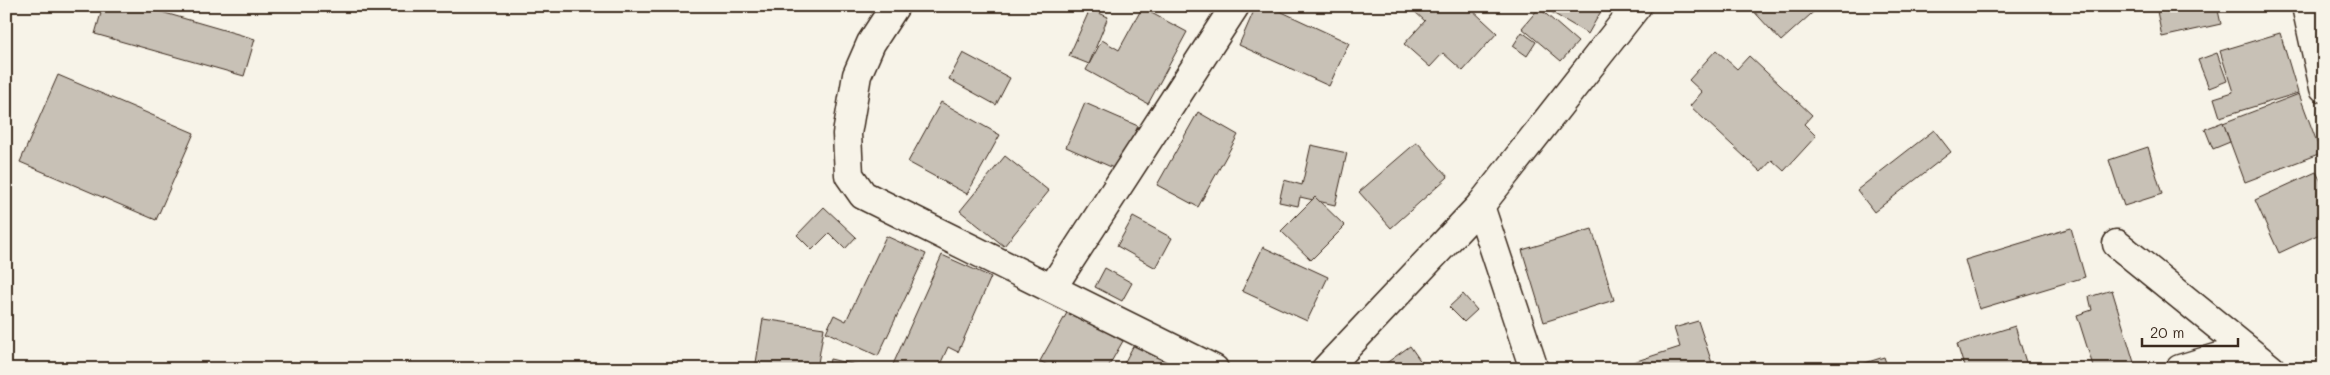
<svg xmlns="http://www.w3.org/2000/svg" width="2330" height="375" font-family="Mali,sans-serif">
	<rect width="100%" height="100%" fill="#f7f3e8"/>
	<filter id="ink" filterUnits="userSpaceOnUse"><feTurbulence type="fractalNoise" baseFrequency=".02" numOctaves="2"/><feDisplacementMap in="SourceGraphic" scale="10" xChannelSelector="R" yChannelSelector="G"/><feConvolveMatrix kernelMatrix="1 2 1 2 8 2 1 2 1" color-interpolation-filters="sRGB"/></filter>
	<g filter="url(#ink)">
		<g fill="#c8c1b6" stroke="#3b2a1e">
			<path d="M103,6h57l-2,5 97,28 -11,37 -149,-42z"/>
			<path d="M1256,6h13l80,37 -20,43 -90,-41z"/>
			<path d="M1418,6h50l29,27 -34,38 -20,-18 -13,14 -26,-23 21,-23 -11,-10z"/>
			<path d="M1541,6h63l-16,28z"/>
			<path d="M1749,6h71l-39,35z"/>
			<path d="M2156,6h61l4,18 -59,13z"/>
			<path d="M1142,8l45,24 -39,72 -62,-34 16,-30 17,10z"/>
			<path d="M1539,8l39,34 -17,19 -39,-33z"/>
			<path d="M1090,9l18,8 -19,47 -20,-8z"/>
			<path d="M1522,32l14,10 -9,14 -14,-10z"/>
			<path d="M2280,33l18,60 -78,24 -6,-19 19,-6 -13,-41z"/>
			<path d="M1716,50l21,19 12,-13 63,59 -8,9 12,12 -32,35 -12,-11 -11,12 -71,-66 12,-14 -13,-12z"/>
			<path d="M963,53l47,25 -14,27 -47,-26z"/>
			<path d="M2217,53l10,28 -18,7 -11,-28z"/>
			<path d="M58,75l136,58 -38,87 -136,-58z"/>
			<path d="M2299,94l22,59 -76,29 -22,-59z"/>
			<path d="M941,102l59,33 -33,59 -59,-32z"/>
			<path d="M1085,103l53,23 -20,44 -52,-23z"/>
			<path d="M1198,112l40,23 -40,72 -41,-22z"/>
			<path d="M2223,122l7,20 -17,7 -8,-20z"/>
			<path d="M1934,130l17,22 -77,60 -17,-22z"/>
			<path d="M1417,142l31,35 -57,51 -32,-36z"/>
			<path d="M1311,145l36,8 -12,52 -35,-8 -2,9 -19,-4 5,-22 18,5z"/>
			<path d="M2148,147l14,47 -38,12 -15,-46z"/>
			<path d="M1005,156l44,35 -45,55 -44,-35z"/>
			<path d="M2316,172l8,15v45l-45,21 -24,-53z"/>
			<path d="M1315,197l30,29 -34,34 -30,-29z"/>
			<path d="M824,207l32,30 -11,12 -16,-16 -17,17 -15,-15z"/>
			<path d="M1133,217l39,21 -16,30 -39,-22z"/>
			<path d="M2071,228l14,49 -106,32 -14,-49z"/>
			<path d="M1592,229l22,71 -70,22 -22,-72z"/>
			<path d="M886,236l40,18 -48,102 -52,-24 8,-17 12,6z"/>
			<path d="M1263,247l65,30 -21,44 -65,-30z"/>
			<path d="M942,255l49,22 -33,75 -10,-5 -10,22h-47z"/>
			<path d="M1105,268l27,15 -10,18 -27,-14z"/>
			<path d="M2112,290l24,79h-42l-17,-54 15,-5 -3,-13z"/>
			<path d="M1463,294l14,16 -13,12 -15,-15z"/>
			<path d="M1068,311l55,30 -16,28h-53l-14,-8z"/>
			<path d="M763,319l61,9 -7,41h-62z"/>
			<path d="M1698,321l16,48h-102l68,-22 -6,-19z"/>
			<path d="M2015,326l13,43h-63l-8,-25z"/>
			<path d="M1137,339l47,26 -2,4h-61z"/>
			<path d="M1410,346l16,23h-48z"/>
			<path d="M1884,357l4,12h-42z"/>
			<path d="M830,359l35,8 -1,2h-36z"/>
		</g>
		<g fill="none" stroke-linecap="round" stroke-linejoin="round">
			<defs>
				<g id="minor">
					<path d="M895,6l-24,37 -14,32 -10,59 2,41 14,20 351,174"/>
					<path d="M2306,6l18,82"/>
					<path d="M1480,206l54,163"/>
					<path d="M2117,244l154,125"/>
					<path d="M1052,288l183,-282"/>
					<path d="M1326,369l154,-163 157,-200"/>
					<path d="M2180,369l66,-20"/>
				</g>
			</defs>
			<use href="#minor" stroke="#3b2a1e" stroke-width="31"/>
			<use href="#minor" stroke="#f7f3e8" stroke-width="28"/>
		</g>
	</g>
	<rect width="2330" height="375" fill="none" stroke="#f7f3e8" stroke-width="25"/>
	<rect x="12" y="12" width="2305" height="350" fill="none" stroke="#3b2a1e" stroke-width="2" filter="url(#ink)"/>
	<path d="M2142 338v8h96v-8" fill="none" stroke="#3b2a1e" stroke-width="2.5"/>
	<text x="2150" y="338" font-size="15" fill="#3b2a1e" stroke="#f7f3e8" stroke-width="4" paint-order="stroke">20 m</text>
</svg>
